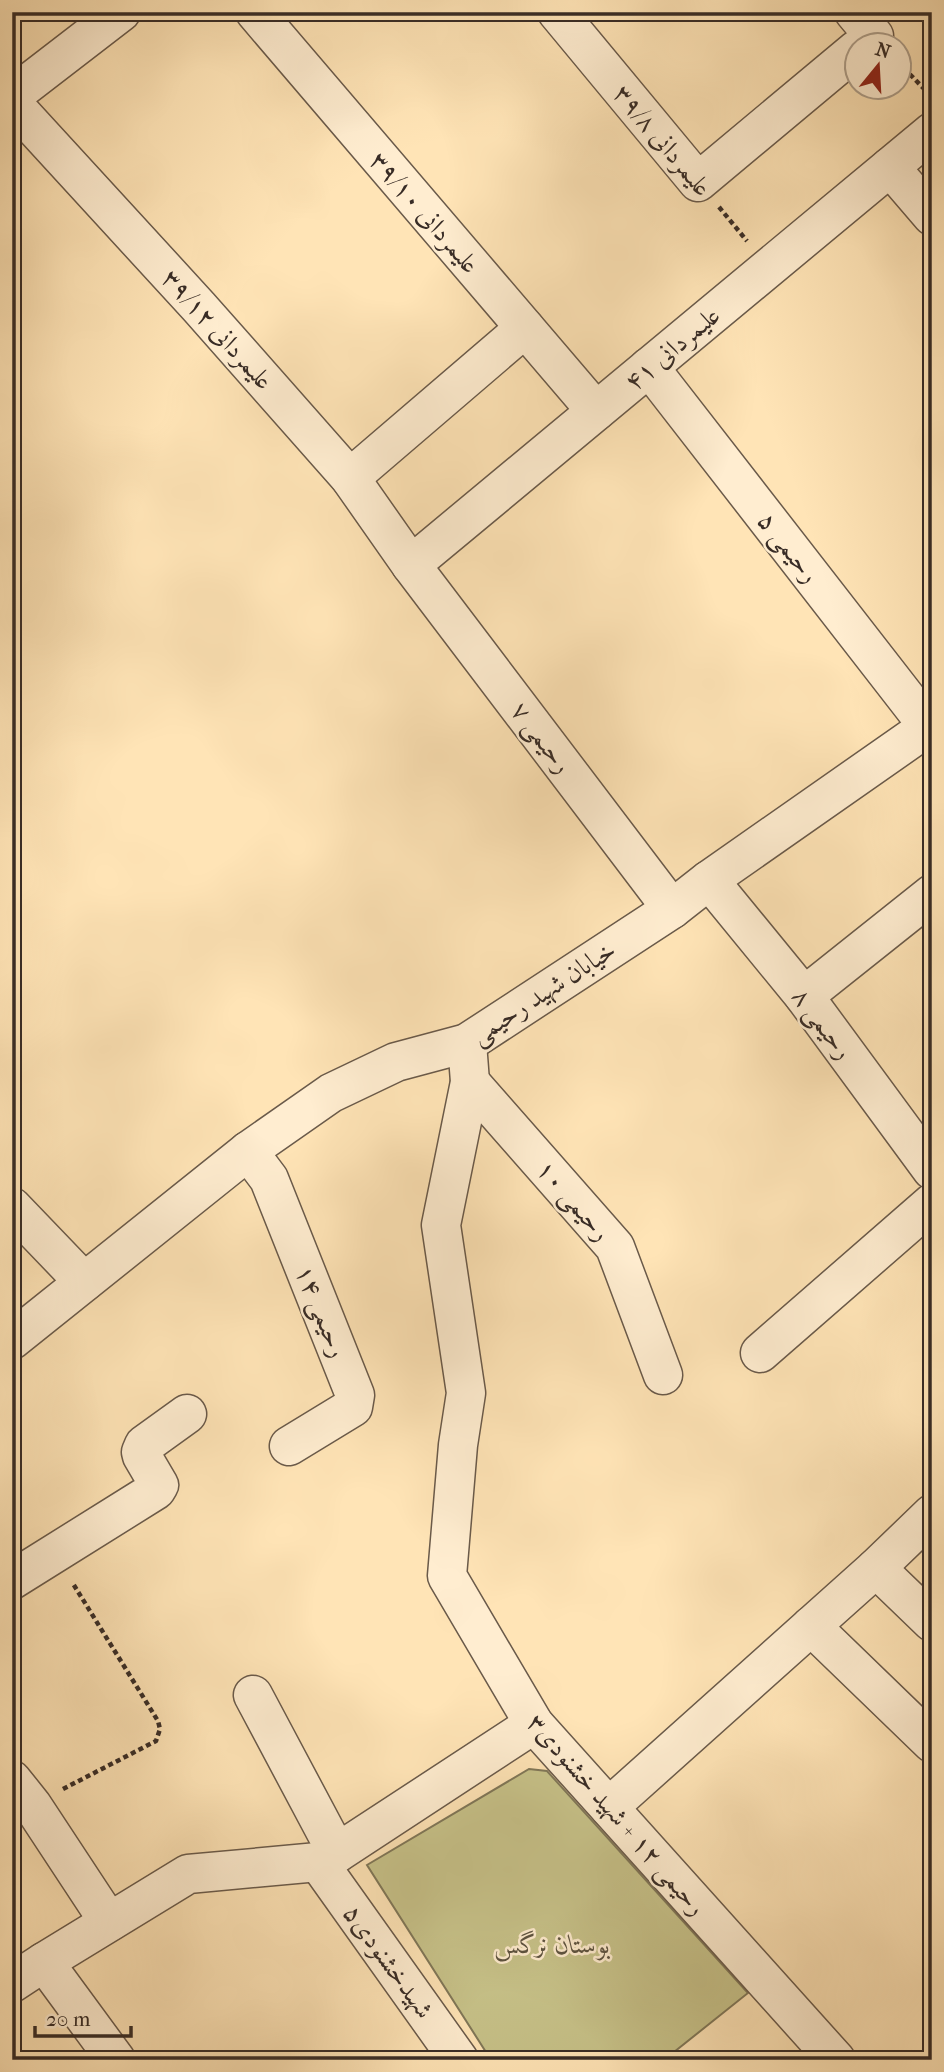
<svg xmlns="http://www.w3.org/2000/svg" width="944" height="2072" font-family="'IM FELL French Canon',Amiri,serif">
	<rect width="100%" height="100%" fill="#ffe4b6"/>
	<filter id="stains"><feTurbulence type="fractalNoise" baseFrequency=".00286" numOctaves="4"/><feColorMatrix values="0 0 0 0 .2 0 0 0 0 .09 0 0 0 0 .02 0 0 0 .5 -.17"/></filter>
	<radialGradient id="worn" r=".72"><stop offset=".6" stop-color="#630" stop-opacity="0"/><stop offset="1" stop-color="#630" stop-opacity=".3"/></radialGradient>
	<path fill="#c7c289" stroke="#807758" stroke-width="2" d="M529,1769l18,2 201,222 -84,67h-173l-124,-195z"/>
	<g fill="none" stroke-linecap="round" stroke-linejoin="round">
		<defs>
			<g id="minor">
				<path d="M255,12l341,399"/>
				<path d="M557,12l141,170 158,-132"/>
				<path d="M854,12l20,24 -12,10"/>
				<path d="M12,96l109,-84"/>
				<path d="M12,103l187,204 151,171 61,87 261,344"/>
				<path d="M890,167l42,49"/>
				<path d="M649,367l279,359"/>
				<path d="M350,478l175,-150"/>
				<path d="M411,565l521,-433"/>
				<path d="M709,880l95,116 128,174"/>
				<path d="M804,996l128,-102"/>
				<path d="M467,1043l3,39 -29,143 25,168 -8,52 -11,131 87,148 302,336"/>
				<path d="M470,1082l145,165 48,128"/>
				<path d="M248,1151l21,28 86,216 -2,12 -64,39"/>
				<path d="M12,1207l72,75"/>
				<path d="M12,1340l236,-189 83,-58 65,-31 71,-19 205,-134 37,-29 223,-156"/>
				<path d="M760,1353l172,-150"/>
				<path d="M876,1568l56,54"/>
				<path d="M12,1580l144,-90 3,-5 -17,-29 -1,-4 3,-7 43,-31"/>
				<path d="M811,1626l121,117"/>
				<path d="M253,1695l84,158"/>
				<path d="M12,1780l20,25 77,117"/>
				<path d="M609,1807l267,-239 56,-54"/>
				<path d="M318,1862l141,198"/>
				<path d="M44,1962l72,98"/>
				<path d="M12,1983l32,-21 144,-88 130,-12 19,-9 197,-129"/>
			</g>
		</defs>
		<use href="#minor" stroke="#6a5a4a" stroke-width="41"/>
		<g stroke="#382c26" stroke-width="4.5" stroke-dasharray="5 3.5" stroke-linecap="butt">
			<path d="M898,62l34,35"/>
			<path d="M719,207l28,34"/>
			<path d="M63,1789l93,-48 4,-12 -2,-8 -86,-139"/>
		</g>
		<use href="#minor" stroke="#ffedd0" stroke-width="38"/>
	</g>
	<g text-anchor="middle" stroke-width="5" stroke-linejoin="round" paint-order="stroke">
		<g font-size="26" fill="#382c26" stroke="#ffedd0">
			<text transform="translate(663 140) rotate(50)" y="9">علیمردانی ۳۹/۸</text>
			<text transform="translate(425 212) rotate(49)" y="9">علیمردانی ۳۹/۱۰</text>
			<text transform="translate(218 329) rotate(48)" y="9">علیمردانی ۳۹/۱۲</text>
			<text transform="translate(672 348) rotate(-40)" y="9">علیمردانی ۴۱</text>
			<text transform="translate(789 547) rotate(52)" y="9">رحیمی ۵</text>
			<text transform="translate(542 737) rotate(53)" y="9">رحیمی ۷</text>
			<text transform="translate(543 992) rotate(-33)" y="9">خیابان شهید رحیمی</text>
			<text transform="translate(823 1023) rotate(53)" y="9">رحیمی ۸</text>
			<text transform="translate(574 1200) rotate(49)" y="9">رحیمی ۱۰</text>
			<text transform="translate(322 1311) rotate(68)" y="9">رحیمی ۱۴</text>
			<text transform="translate(617 1814) rotate(49)" y="9">رحیمی ۱۲ + شهید خشنودی۳</text>
			<text transform="translate(389 1961) rotate(54)" y="9">شهیدخشنودی۵</text>
		</g>
		<g font-size="26" font-style="italic" fill="#5c523f" stroke="#ffedd0">
			<text x="552" y="1953">بوستان نرگس</text>
		</g>
	</g>
	<rect width="944" height="2072" fill="none" stroke="#ffe4b6" stroke-width="42"/>
	<rect x="14" y="14" width="916" height="2044" fill="none" stroke="#382c26" stroke-width="3.5"/>
	<rect x="21" y="21" width="902" height="2030" fill="none" stroke="#382c26" stroke-width="2"/>
	<g transform="translate(878 66) rotate(18)"><circle r="33" fill="#ffedd0" stroke="#afa08c" stroke-width="2"/>
	<path d="M0-5L12 26L0 18L-12 26Z" fill="#8f2418"/>
	<text y="-10" font-size="19" font-weight="bold" text-anchor="middle" fill="#382c26">N</text>
	</g>
	<path d="M35 2026v10h96v-10" fill="none" stroke="#382c26" stroke-width="3.5"/>
	<text x="46" y="2026" font-size="21" fill="#382c26" stroke="#ffedd0" stroke-width="5" paint-order="stroke">20 m</text>
	<rect width="100%" height="100%" filter="url(#stains)"/>
	<rect width="100%" height="100%" fill="url(#worn)"/>
</svg>
